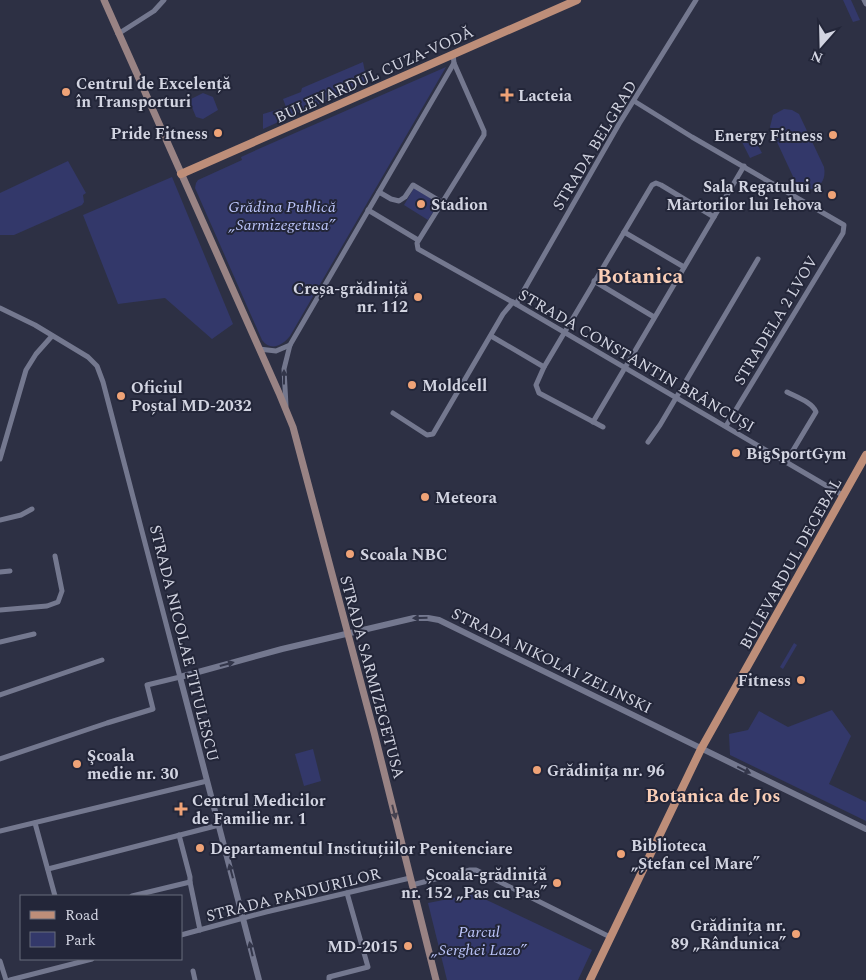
<svg xmlns="http://www.w3.org/2000/svg" width="866" height="980" font-family="Spectral,serif">
	<rect width="100%" height="100%" fill="#2d3044"/>
	<g fill="#33386a">
		<path d="M843,0h8l9,20 -7,2z"/>
		<path d="M363,62l4,20 -104,47v-15l23,-7 -3,-8 18,-7 1,-4z"/>
		<path d="M446,67l-156,269c-7,9 -19,16 -28,4l-67,-152 1,-5 2,-3 44,-20 -1,-3 22,-10z"/>
		<path d="M203,93l10,4 5,13 -15,9 -7,-2 -7,-17z"/>
		<path d="M784,109l8,1 7,4 25,53c2,11 -2,18 -11,22l-10,-1 -7,-5 -26,-56 3,-12z"/>
		<path d="M751,133l11,20 -12,5 -10,-20z"/>
		<path d="M68,161l18,32 -3,2 1,7 -2,3 -68,30h-14v-42z"/>
		<path d="M172,177l61,147 -21,15 -47,-41 -47,6 -35,-89z"/>
		<path d="M414,188l25,15 -11,17 -24,-15z"/>
		<path d="M794,643l3,2 -14,24 -3,-2z"/>
		<path d="M832,710l19,26 -22,48 37,18v19l-136,-66 -1,-21 19,-4 11,-19 29,16z"/>
		<path d="M313,749l8,32 -17,5 -9,-32z"/>
		<path d="M474,894l118,56 -14,30h-131l-19,-77z"/>
	</g>
	<g fill="none" stroke-linecap="round" stroke-linejoin="round">
		<g stroke="#74788f" stroke-width="5">
			<path d="M864,0l2,4"/>
			<path d="M118,34l36,-23 10,-11"/>
			<path d="M454,63l30,68v4l-67,108 1,6 98,55 328,192"/>
			<path d="M634,101l58,36 152,88 -1,8 -117,193"/>
			<path d="M379,192l12,7 8,2 6,-4 8,-12 30,18"/>
			<path d="M368,210l50,30"/>
			<path d="M624,232l60,35"/>
			<path d="M594,281l60,36"/>
			<path d="M516,304l103,-180 77,-124"/>
			<path d="M0,308l35,17 53,32 9,9 6,16 77,295 -33,8 6,24 -46,14 -107,36"/>
			<path d="M491,336l53,31"/>
			<path d="M259,349l17,2 14,-6"/>
			<path d="M286,406l-2,-37 6,-24 164,-282 -1,-9"/>
			<path d="M393,413l34,22 6,-1 70,-120 10,-12"/>
			<path d="M593,422l151,-256"/>
			<path d="M603,427l-64,-34 -3,-8 8,-18 108,-182 4,-2 5,2 53,32"/>
			<path d="M648,442l12,-17 98,-166"/>
			<path d="M0,459l26,-89 10,-16 16,-18"/>
			<path d="M786,462l30,-50c-4,-10 -20,-15 -29,-20"/>
			<path d="M0,520l21,-5 11,-6"/>
			<path d="M0,572l10,-1"/>
			<path d="M0,610l47,-4 11,-4 4,-11 -7,-35"/>
			<path d="M0,642l34,-8"/>
			<path d="M0,695l102,-35"/>
			<path d="M35,823l20,73"/>
			<path d="M0,831l207,-50"/>
			<path d="M179,835l11,42v5l10,48"/>
			<path d="M48,869l171,-44"/>
			<path d="M412,885l58,-15h6l134,67"/>
			<path d="M132,896l58,-14"/>
			<path d="M181,935l85,-23 144,-34"/>
			<path d="M0,961l6,19"/>
			<path d="M193,971l2,9"/>
			<path d="M10,980l82,-21"/>
			<path d="M329,980v-3l39,-10 -21,-74"/>
		</g>
		<path stroke="#74788f" stroke-width="6" d="M259,980l-79,-303 102,-28 132,-31h14l11,2 427,209"/>
		<path stroke="#998384" stroke-width="7" d="M104,0l175,393 14,34 81,305 62,248"/>
		<g stroke="#be8e79" stroke-width="8">
			<path d="M181,174l396,-174"/>
			<path d="M590,980l111,-231 165,-294"/>
		</g>
	</g>
	<defs><path id="oneway-solid" d="M-6-.8H1V-3.2L6.5 0L1 3.2V.8H-6Z" transform="scale(1.25)"/></defs>
	<g fill="#33364a">
		<use href="#oneway-solid" transform="translate(284 377) rotate(-90)"/>
		<use href="#oneway-solid" transform="translate(420 618) rotate(178)"/>
		<use href="#oneway-solid" transform="translate(227 664) rotate(-15)"/>
		<use href="#oneway-solid" transform="translate(744 770) rotate(26)"/>
		<use href="#oneway-solid" transform="translate(231 871) rotate(-105)"/>
		<use href="#oneway-solid" transform="translate(251 949) rotate(-103)"/>
	</g>
	<use fill="#464250" href="#oneway-solid" transform="translate(394 812) rotate(76)"/>
	<g fill="#efa377" stroke="#232639" stroke-width="2">
		<circle cx="66" cy="92" r="5"/>
		<path d="M504.5 87.5h5v5h5v5h-5v5h-5v-5h-5v-5h5z"/>
		<circle cx="218" cy="133" r="5"/>
		<circle cx="833" cy="135" r="5"/>
		<circle cx="832" cy="195" r="5"/>
		<circle cx="421" cy="204" r="5"/>
		<circle cx="418" cy="297" r="5"/>
		<circle cx="412" cy="385" r="5"/>
		<circle cx="121" cy="396" r="5"/>
		<circle cx="736" cy="453" r="5"/>
		<circle cx="425" cy="497" r="5"/>
		<circle cx="350" cy="554" r="5"/>
		<circle cx="801" cy="680" r="5"/>
		<circle cx="77" cy="764" r="5"/>
		<circle cx="537" cy="770" r="5"/>
		<path d="M178.5 801.5h5v5h5v5h-5v5h-5v-5h-5v-5h5z"/>
		<circle cx="200" cy="848" r="5"/>
		<circle cx="621" cy="854" r="5"/>
		<circle cx="557" cy="883" r="5"/>
		<circle cx="796" cy="934" r="5"/>
		<circle cx="408" cy="946" r="5"/>
	</g>
	<g text-anchor="middle" stroke-width="4" stroke-linejoin="round" paint-order="stroke">
		<g font-size="16" fill="#d2d4e1" stroke="#232639">
			<text transform="translate(374 74) rotate(-24)" y="6">BULEVARDUL CUZA-VODĂ</text>
			<text transform="translate(594 145) rotate(-59)" y="6">STRADA BELGRAD</text>
			<text transform="translate(775 320) rotate(-59)" y="6">STRADELA 2 LVOV</text>
			<text transform="translate(637 360) rotate(30)" y="6">STRADA CONSTANTIN BRÂNCUȘI</text>
			<text transform="translate(790 563) rotate(-61)" y="6">BULEVARDUL DECEBAL</text>
			<text transform="translate(185 643) rotate(76)" y="6">STRADA NICOLAE TITULESCU</text>
			<text transform="translate(552 660) rotate(26)" y="6">STRADA NIKOLAI ZELINSKI</text>
			<text transform="translate(373 677) rotate(75)" y="6">STRADA SARMIZEGETUSA</text>
			<text transform="translate(293 894) rotate(-14)" y="6">STRADA PANDURILOR</text>
		</g>
		<g font-size="16" font-weight="bold" fill="#d2d4e1" stroke="#232639" text-anchor="start">
			<text x="76" y="89">Centrul de Excelență<tspan x="76" dy="18">în Transporturi</tspan></text>
			<text x="518" y="101">Lacteia</text>
			<text x="208" y="139" text-anchor="end">Pride Fitness</text>
			<text x="823" y="141" text-anchor="end">Energy Fitness</text>
			<text x="822" y="192" text-anchor="end">Sala Regatului a<tspan x="822" dy="18">Martorilor lui Iehova</tspan></text>
			<text x="431" y="210">Stadion</text>
			<text x="408" y="294" text-anchor="end">Creșa-grădiniță<tspan x="408" dy="18">nr. 112</tspan></text>
			<text x="422" y="391">Moldcell</text>
			<text x="131" y="393">Oficiul<tspan x="131" dy="18">Poștal MD-2032</tspan></text>
			<text x="746" y="459">BigSportGym</text>
			<text x="435" y="503">Meteora</text>
			<text x="360" y="560">Scoala NBC</text>
			<text x="791" y="686" text-anchor="end">Fitness</text>
			<text x="87" y="761">Şcoala<tspan x="87" dy="18">medie nr. 30</tspan></text>
			<text x="547" y="776">Grădinița nr. 96</text>
			<text x="192" y="806">Centrul Medicilor<tspan x="192" dy="18">de Familie nr. 1</tspan></text>
			<text x="631" y="851">Biblioteca<tspan x="631" dy="18">„Ștefan cel Mare”</tspan></text>
			<text x="210" y="854">Departamentul Instituțiilor Penitenciare</text>
			<text x="547" y="880" text-anchor="end">Școala-grădiniță<tspan x="547" dy="18">nr. 152 „Pas cu Pas”</tspan></text>
			<text x="786" y="931" text-anchor="end">Grădinița nr.<tspan x="786" dy="18">89 „Rândunica”</tspan></text>
			<text x="398" y="952" text-anchor="end">MD-2015</text>
		</g>
		<g font-size="16" font-style="italic" fill="#bbc4f9" stroke="#232639">
			<text x="282" y="212">Grădina Publică<tspan x="282" dy="18">„Sarmizegetusa”</tspan></text>
			<text x="479" y="937">Parcul<tspan x="479" dy="18">„Serghei Lazo”</tspan></text>
		</g>
		<g font-size="19" font-weight="bold" fill="#faceb6" stroke="#232639">
			<text x="713" y="802">Botanica de Jos</text>
		</g>
		<g font-size="21" font-weight="bold" fill="#faceb6" stroke="#232639">
			<text x="640" y="283">Botanica</text>
		</g>
	</g>
	<rect x="20" y="895" width="162" height="65" fill="#232639" stroke="#696c7c"/>
	<rect x="30" y="911" width="25" height="8" fill="#be8e79" stroke="#696c7c"/>
	<text x="65" y="920" font-size="15" fill="#d2d4e1">Road</text>
	<rect x="30" y="932" width="25" height="15" fill="#33386a" stroke="#696c7c"/>
	<text x="65" y="945" font-size="15" fill="#d2d4e1">Park</text>
	<g transform="translate(821 45) rotate(200)" stroke="#232639" stroke-width="4" paint-order="stroke">
	<path d="M0-4L9 19L0 12L-9 19Z" fill="#d2d4e1"/>
	<text y="-8" font-size="14" font-weight="bold" text-anchor="middle" fill="#d2d4e1">N</text>
	</g>
</svg>
